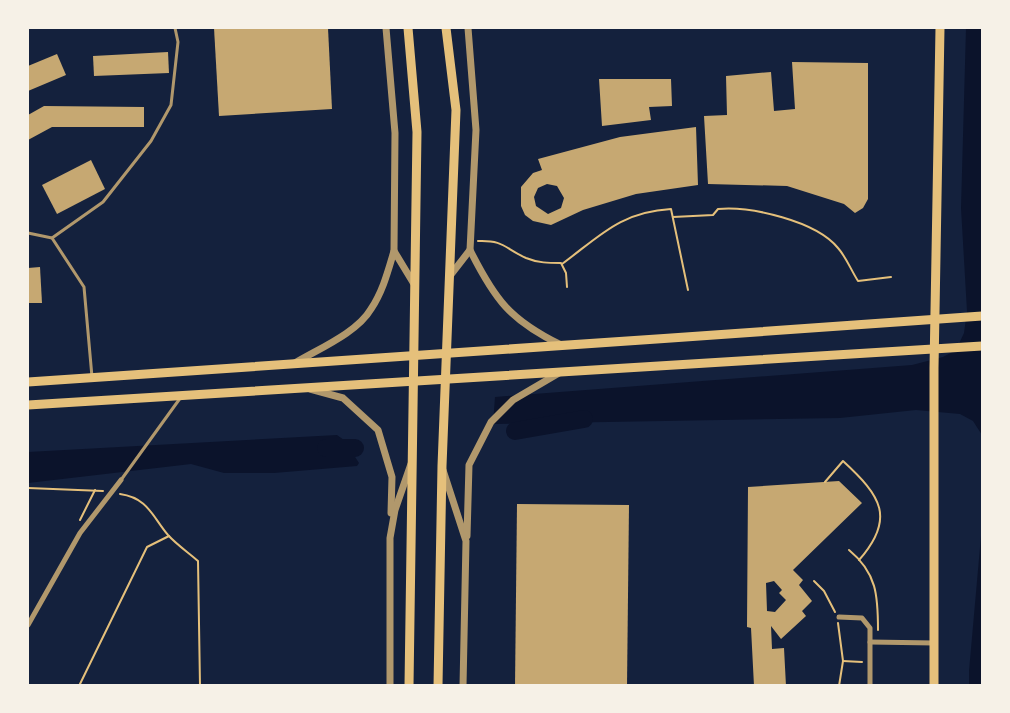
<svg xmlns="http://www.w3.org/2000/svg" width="1010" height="713" font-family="'Titillium Web',sans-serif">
	<rect width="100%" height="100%" fill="#14213d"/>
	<g fill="#0b132b">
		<path d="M966,28h16v407l-9,-14 -13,-7 -44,-4 -76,8 -347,6 2,-27 417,-32 31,-8 13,-7 8,-17 3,-22 -6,-103z"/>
		<path d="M337,435l7,5 15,23 -2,3 -83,7h-50l-33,-9 -163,19v-31z"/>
		<path d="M982,525v160h-13v-14z"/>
	</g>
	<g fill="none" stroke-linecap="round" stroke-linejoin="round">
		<g stroke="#0b132b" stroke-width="18">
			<path d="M515,431l69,-12"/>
			<path d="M326,448h29"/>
		</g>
	</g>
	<g fill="#c6a872" fill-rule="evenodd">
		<path d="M214,28h114l4,81 -113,7z"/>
		<path d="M168,52l1,21 -75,3 -1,-20z"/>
		<path d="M57,54l9,21 -38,16v-25z"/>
		<path d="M792,62l76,1v136l-5,9 -8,5 -11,-9 -57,-18 -79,-2 -4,-68 23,-1 -1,-39 45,-4 3,39 21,-2z"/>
		<path d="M599,79h72l1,27 -23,1 2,13 -49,6z"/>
		<path d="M44,106l100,1v20h-92l-24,13v-25z"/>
		<path d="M696,127l2,58 -62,9 -53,16 -32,15 -18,-4 -8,-6 -4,-9v-19l12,-14 9,-3 -4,-11 82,-22zM547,184l10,2 7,12 -3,10 -13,6 -12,-8 -2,-9 4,-9z"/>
		<path d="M91,160l14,29 -48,25 -15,-29z"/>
		<path d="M40,267l2,36h-14v-35z"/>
		<path d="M839,481l23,22 -69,67 10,10 -4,5 13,16 -10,10 4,5 -25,23 -10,-13 1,23 12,-1 2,38h-32l-3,-58 -4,-1 1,-140zM774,581l8,9 -3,3 7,7 -11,12 -8,-1 -1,-28z"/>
		<path d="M517,504l112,1 -2,181h-112z"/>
	</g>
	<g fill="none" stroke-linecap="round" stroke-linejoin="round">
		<g stroke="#e5c07b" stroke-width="2">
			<path d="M673,217l40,-2 5,-6c33,-3 98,12 120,39 8,9 13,22 20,33l33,-4"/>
			<path d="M478,241c26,-1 26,7 48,17 12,5 23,5 35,5l5,10 1,14"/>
			<path d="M562,264c38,-28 58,-52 109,-55l17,81"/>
			<path d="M825,482l18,-21c38,35 53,57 16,99"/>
			<path d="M28,488l75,3"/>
			<path d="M120,494c28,4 32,22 48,41 9,10 21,18 30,26l2,125"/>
			<path d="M80,520l15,-30"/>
			<path d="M849,550c28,23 29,46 29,80"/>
			<path d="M814,581l10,10 11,21"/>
			<path d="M838,623l5,38 -4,25"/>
			<path d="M843,661l19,1"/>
			<path d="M79,686l68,-139 22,-11"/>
		</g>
		<g stroke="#b1986c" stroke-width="3">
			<path d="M28,233l24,5 32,49 8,90"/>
			<path d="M52,238l51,-36 48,-61 20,-36 7,-63 -3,-14"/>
			<path d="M121,480l60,-83"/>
		</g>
		<g stroke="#b1986c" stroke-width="5">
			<path d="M839,617l23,1 8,10v58"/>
			<path d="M28,625l52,-92 41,-53"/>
			<path d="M870,642l64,1"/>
		</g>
		<g stroke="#b1986c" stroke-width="7">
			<path d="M386,28l9,105 -1,118 20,33"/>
			<path d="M470,250c25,50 40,70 91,95"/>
			<path d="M449,277l21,-27 6,-120 -8,-102"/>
			<path d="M295,363c23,-14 62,-30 76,-54 12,-18 17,-38 23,-58"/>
			<path d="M310,389l33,9 35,32 14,47 -1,36"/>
			<path d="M443,470l23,71 -3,145"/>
			<path d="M467,536l2,-71 22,-43 22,-22 46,-27"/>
			<path d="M390,686v-148l5,-28 16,-46"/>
		</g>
		<path stroke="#e5c07b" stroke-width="9" d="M934,686v-318l6,-340"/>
		<g stroke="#e5c07b" stroke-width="9">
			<path d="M408,28l9,104 -8,554"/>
			<path d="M28,382c318,-20 636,-44 954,-66"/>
			<path d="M28,405l954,-59"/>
			<path d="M438,686l4,-220 14,-356 -10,-82"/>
		</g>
	</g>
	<rect width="1010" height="713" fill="none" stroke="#f6f1e7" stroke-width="58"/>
</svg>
